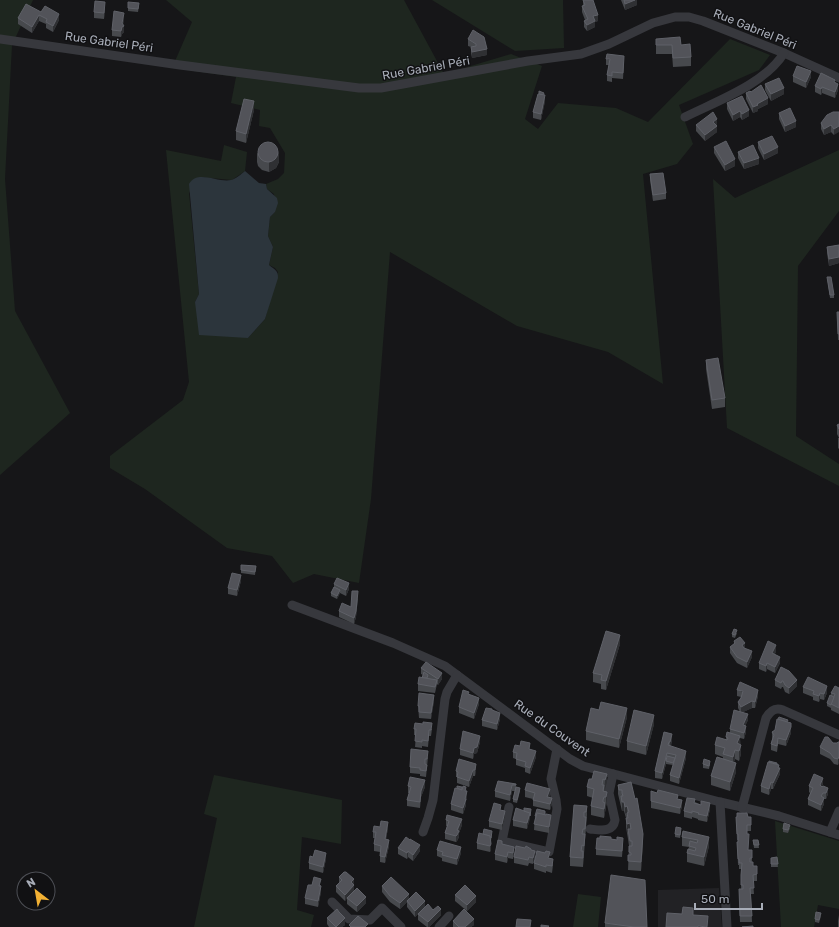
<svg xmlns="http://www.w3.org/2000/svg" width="839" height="927" font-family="Rubik,sans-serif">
	<rect width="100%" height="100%" fill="#161618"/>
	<path fill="#222225" d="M719,888l3,39h-64v-37z"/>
	<g fill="#1e261f">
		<path d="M0,0h33l-21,45 -7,134 10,132 55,102 -70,62z"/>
		<path d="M166,0h238l40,74 67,-20 31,12 -17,53 13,10 20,-26 58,5 32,14 82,-83 40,16 -11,15 -80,35 14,39 -16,20 -34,10 20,210 -55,-32 -91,-26 -127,-74 -19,247 -12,84 -45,-9 -21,9 -21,-27 -45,-8 -82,-59 -35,-21v-12l73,-56 6,-18 -23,-232 55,11 3,-16 23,7 -2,19 -13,9 -33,-3 -10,16 10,101 -4,8 53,36 17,-19 13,-47 -3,-4 -6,-3 4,-18 -5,-11 2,-19 5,-5 -1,-18 -7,-5 -1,-5 12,-5 6,-6 1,-20 -15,-25 -11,-2 1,-16 -29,-7 5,-26 -64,-9 20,-46z"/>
		<path d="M432,0h131l1,48 -49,3z"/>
		<path d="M839,150v61l-41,55 -2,170 43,28v22l-112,-58 -14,-249 22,19z"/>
		<path d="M214,775l128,25 -1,44 -39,-7 -5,73 17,5 -3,12h-117l23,-109 -13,-4z"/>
		<path d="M775,821l64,20v68l-21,-4 -4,22h-33z"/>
		<path d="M578,894l23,3 -3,30h-25z"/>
	</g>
	<path fill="#2c353c" d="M245,171l14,12 7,1 1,5 10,9 1,5 -3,9 -5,5 -2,19 5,11 -4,18c6,5 9,5 9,13l-13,41 -17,19 -49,-3 -4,-33 4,-8 -10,-110c8,-15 29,-1 42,-4 5,-1 10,-6 14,-9z"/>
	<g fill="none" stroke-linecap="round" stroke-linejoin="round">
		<g stroke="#37383d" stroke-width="9">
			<path d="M0,39l180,26 179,23h22l147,-27 53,-7 28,-10 44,-21 22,-6h14l14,4 81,32 55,25"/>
			<path d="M685,117c32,-16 80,-33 99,-64"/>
			<path d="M292,605l101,38 52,23 125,93 13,7 137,36 59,14 60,19"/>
			<path d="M720,802l7,125"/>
			<path d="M509,807l-7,34 47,11 8,-43 -1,-9 -5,-21 6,-30"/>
			<path d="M742,808l24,-90c4,-7 9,-11 17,-8l56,25"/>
			<path d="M590,829c10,1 23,4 25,-9l-6,-27 4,-19"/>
			<path d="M423,832l5,-14 5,-18 12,-101 2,-7 10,-17"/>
			<path d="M830,832l9,-21"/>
			<path d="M332,902l17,17 21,1 12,-12 19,19"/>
			<path d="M439,927l10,-11"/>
		</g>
	</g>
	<g fill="#47494d">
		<path d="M583,0l15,21 -3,1v5l-8,4 -3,-4v-6l1,-1 -3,-8v-6h1z"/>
		<path d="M621,0h16v5l-12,5z"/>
		<path d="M139,6l-1,6 -10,-1v-3z"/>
		<path d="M105,8l-1,11 -10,-1v-6z"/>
		<path d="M41,12l18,8 -6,12 -7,-4v-4l-7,-3 -7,12 -14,-9v-6z"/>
		<path d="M124,19l-1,5 1,8 -2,2 -1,3 -9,-1v-6z"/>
		<path d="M468,39l19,10v6l-15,3 -1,-5v-6l-3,-1z"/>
		<path d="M656,39l25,6 10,12v9l-18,1 -1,-13h-16z"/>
		<path d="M606,59l18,3 -1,17 -11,-1v4l-5,-1v-6l2,-10h-3z"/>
		<path d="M793,76l18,1 -5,11 -13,-6z"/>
		<path d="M835,82l3,8 -3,8 -13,-5 -1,2 -6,-3v-6z"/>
		<path d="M765,84l19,10 -13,7 -6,-11z"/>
		<path d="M751,92l17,12 -10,5v2l-5,2 -7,-14v-6z"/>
		<path d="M544,95l1,6 -4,19 -8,-2v-6z"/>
		<path d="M727,103l22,13 -7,4 -2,-3 -7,4 -6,-12z"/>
		<path d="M254,110l-8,33 -10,-3v-9z"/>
		<path d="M839,112l-5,23 -3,-3 -7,3 -3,-6v-6z"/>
		<path d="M779,113l17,14 -11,5 -6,-13z"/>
		<path d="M696,125h21v7l-12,9 -9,-10z"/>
		<path d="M758,142l20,11 -14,7 -6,-12z"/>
		<path d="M714,147l21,19 -10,5 -11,-18z"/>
		<path d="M738,152l21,12 -15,5 -6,-11z"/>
		<path d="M257,153l22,9 -3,6 -7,4 -7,-2 -4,-4 -1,-4z"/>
		<path d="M650,174l16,19v6l-13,2 -3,-21z"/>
		<path d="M839,245v18l-10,3 -2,-13v-6z"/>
		<path d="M827,277l7,18v3h-4z"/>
		<path d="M837,312h2v28h-1z"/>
		<path d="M706,360l19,38v9l-13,2 -6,-40z"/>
		<path d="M839,424v25l-1,-1v-10h1l-2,-4v-9z"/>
		<path d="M241,565l15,1 -1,9 -14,-2z"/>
		<path d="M241,581l-4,15 -9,-2v-6z"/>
		<path d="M334,584l15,5 -3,7 -6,-3 -3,6 -6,-3v-3l3,-6z"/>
		<path d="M358,598l-2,19 -2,7 -15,-7v-6l12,-4z"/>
		<path d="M737,633l-2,5 -3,-1v-3z"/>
		<path d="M734,641l11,7 7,9 -5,11 -10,-5 -7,-10v-6l4,-3z"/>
		<path d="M620,644l-14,46 -5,-1v-5l-8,-2v-9z"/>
		<path d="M776,651l-1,3 5,9 -5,10 -8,-4 -1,3 -7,-3v-6z"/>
		<path d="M781,667l16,19 -8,8 -4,-2 -2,-5h-1l-1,2 -6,-3v-6z"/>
		<path d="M421,668l21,11 -4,6 -1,-1 -2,9 -17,-2v-7l4,-6 1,-3 -2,-1z"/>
		<path d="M803,687l24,6 -3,7 -4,-1 -1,3 -6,-2v-3l-10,-4z"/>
		<path d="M839,688v26l-8,-4v-2l-4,-2v-3l4,-7v-3z"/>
		<path d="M737,690l21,6 -3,12h-3l-9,4 5,8 -3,6 1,6 -2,7 -4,-1 1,16 -2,7 -4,-2 -1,3 2,10 -6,19 -19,-6v-9l12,-17v-2l-8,-3v-9l11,-6v-2l4,-4v-4l10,-17 -2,-4v-6l3,-5 -4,-1z"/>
		<path d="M469,694l10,10 -5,15 -15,-6v-6z"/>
		<path d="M434,701l-3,18 -12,-1 -1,-12z"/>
		<path d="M492,711l8,8 -3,11 -15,-4v-6z"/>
		<path d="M627,717l-8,31 -33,-8v-9z"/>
		<path d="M788,722l3,11 -5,13 -8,-2 -1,8 -6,-2v-6l1,-5v-7z"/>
		<path d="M654,724l-8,31 -19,-5v-9z"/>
		<path d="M414,729h18l-1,7h-2l-1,11 -6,-1v2l-7,-1 1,-12h-2z"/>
		<path d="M664,732l8,8 -1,6 15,12 -7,26 -9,-3v-6l3,-10 -7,-1 -4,15 -7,-1v-7z"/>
		<path d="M480,742l-3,11 -3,1 -1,5 -13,-4v-6z"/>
		<path d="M839,742v20l-1,3 -4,-1 -4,-5 -10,-5v-7l13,-4h4z"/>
		<path d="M530,749l6,8 -6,17 -5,-2v-4l-9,-3v-6l-3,-1v-6z"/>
		<path d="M428,757l-2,20 -6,-1v-2l-10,-1v-6z"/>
		<path d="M459,759l17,11 -1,6h-2l-4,11 -12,-4v-6h-1v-6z"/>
		<path d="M703,764h7l-1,5 -6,-1z"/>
		<path d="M777,764l2,4 1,6 -7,15h-2l-2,6 -8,-3v-6z"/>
		<path d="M607,774v9l-2,8 2,10 -3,17 -13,-3v-9l2,-8 -6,-2v-9l5,-8z"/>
		<path d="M498,781l18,3v3l4,4 -3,12 -4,-1v-3l2,-8h-3l-2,10 -15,-4v-6z"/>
		<path d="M631,782l12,61 -2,28 -13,-1 1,-24 -1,-7 -2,-12v-9l-2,-7h-2l-4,-17v-9z"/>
		<path d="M823,784l-1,2 6,8 -2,5h-2v5l-3,7 -13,-6v-6l2,-6 -1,-1v-6z"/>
		<path d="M408,786l17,1 -4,10 -1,11 -13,-2v-6l2,-7h-1z"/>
		<path d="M525,790l25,5 -1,2 3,7 -2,6 -17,-4v-7l-8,-2z"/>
		<path d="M466,791l1,6 -1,4v4l-3,9 -12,-4v-6z"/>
		<path d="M651,791l31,15 -2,8 -29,-6z"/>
		<path d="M695,802l15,7 -3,13 -9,-2v-1l-6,-2v2l-8,-2v-6z"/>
		<path d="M574,805l13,1v9l-4,52 -13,-1v-9z"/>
		<path d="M524,811l7,1 -4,17 -14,-3v-6z"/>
		<path d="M545,815l6,6 -2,12 -15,-3 1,-14z"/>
		<path d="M505,817l-3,13 -13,-3v-6z"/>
		<path d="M736,817h12l3,8v6h-4l1,19h4v12l5,12v7h-4l1,13h-3l1,28h-12l-1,-27 2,-6v-20h-2v-4h-1l-1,-23h1v-2h-1z"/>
		<path d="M446,820l16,5 -3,8v4l-2,4 -1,1 -11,-3v-6l2,-7h-1z"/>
		<path d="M388,828l-2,11 3,7 -4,17 -5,-1v-10l-6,-1v-7l1,-6h-2v-6z"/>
		<path d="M790,828l-2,5 -5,-1v-3z"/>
		<path d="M681,831l-1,7 -5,-1v-3z"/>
		<path d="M683,831l26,15 -5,20 -17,-4v-9l2,-6 -7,-1v-9z"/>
		<path d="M483,834h9l-1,7v9l-1,2 -13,-3v-6z"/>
		<path d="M611,839l6,1 6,4 -1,13 -26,-2v-6z"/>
		<path d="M753,840h5l1,8h-5z"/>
		<path d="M502,844l12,9 -1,6 -5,-1 -1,5 -12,-3v-6z"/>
		<path d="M398,848l22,3 -7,10 -5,-4 -1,2 -9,-5z"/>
		<path d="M437,850l24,3 -4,12 -15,-4v-3l-5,-2z"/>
		<path d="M531,850l4,7 -2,7 -4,-1 -1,3 -14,-3v-6z"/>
		<path d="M313,857l13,2 -3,14 -14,-4v-6z"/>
		<path d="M777,857l1,10h-7v-9z"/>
		<path d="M550,858l3,7 -1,8 -6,-2v2l-12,-4v-6z"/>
		<path d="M339,877l15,8v6l12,12 -9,9 -10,-8v-6l-2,3 -9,-9v-6l3,-3z"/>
		<path d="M312,885h9v7l-3,15 -13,-3v-6z"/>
		<path d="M382,886l43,21 8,3 8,5 -12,12h-2l-9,-7v-6l-3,3 -8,-10v-5l-7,7 -10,-7 -8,-10z"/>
		<path d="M455,895l21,7 -9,9 -12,-10z"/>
		<path d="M339,913l6,12 -3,2h-13l-2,-3v-6z"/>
		<path d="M839,915v12h-1v-6z"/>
		<path d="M821,916l-2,7 -4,-1v-3z"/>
		<path d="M453,921l21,4 -3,2h-18z"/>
		<path d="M605,923l42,4h-42z"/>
	</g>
	<g fill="#2f3033">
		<path d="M635,0h2v5l-12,5v-6z"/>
		<path d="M105,2v6l-1,11v-6z"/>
		<path d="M124,13v6l-1,8 1,-1v6l-2,2 -1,3v-6z"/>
		<path d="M59,14v6l-6,12v-6z"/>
		<path d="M39,15v6l-7,12v-6z"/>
		<path d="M598,15v6l-3,1v5l-8,4v-6l6,-9z"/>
		<path d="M487,49v6l-15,3v-6z"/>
		<path d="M811,71v6l-5,11v-6z"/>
		<path d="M838,84v6l-3,8v-6z"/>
		<path d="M822,87v6l-1,2v-6z"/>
		<path d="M784,88v6l-13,7v-7z"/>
		<path d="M545,95v6l-4,19v-6z"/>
		<path d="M768,98v6l-10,5v2l-5,2v-6l4,-3z"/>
		<path d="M254,101v9l-8,33v-9z"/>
		<path d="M749,110v6l-7,4v-6z"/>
		<path d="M740,111v6l-7,4v-6z"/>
		<path d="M717,119v6l-4,3v-6z"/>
		<path d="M796,121v6l-11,5v-6z"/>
		<path d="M831,125v7l-7,3v-6z"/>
		<path d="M717,126v6l-12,9v-6z"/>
		<path d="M839,126v6l-5,3v-6z"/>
		<path d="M778,147v6l-14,7v-6z"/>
		<path d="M279,152v10l-3,6 -7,4v-9z"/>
		<path d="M759,158v6l-15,5v-6z"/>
		<path d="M735,159v7l-10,5v-6z"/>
		<path d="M839,257v6l-10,3v-7z"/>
		<path d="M241,575v6l-4,15v-6z"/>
		<path d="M349,583v6l-3,7v-6z"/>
		<path d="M340,590v3l-3,6v-3z"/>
		<path d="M358,591l-2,26 -2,7v-6z"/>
		<path d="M620,635v9l-14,46v-9z"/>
		<path d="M745,643v6l-3,-4z"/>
		<path d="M776,645v6l-4,8v-6z"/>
		<path d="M752,651v6l-5,11v-6z"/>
		<path d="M780,657v6l-5,10v-6z"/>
		<path d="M767,663v6l-1,3v-6z"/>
		<path d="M442,673v6l-4,6v-6z"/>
		<path d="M797,680v6l-8,8v-6z"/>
		<path d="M827,686v7l-3,7v-6z"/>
		<path d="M758,690v6l-3,12v-6z"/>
		<path d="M820,693v6l-1,3v-6z"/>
		<path d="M434,695v6l-3,18v-6z"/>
		<path d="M479,698v6l-5,15v-6z"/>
		<path d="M752,701v7l-11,5v-6z"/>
		<path d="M627,708v9l-8,31v-9z"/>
		<path d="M500,713v6l-3,11v-6z"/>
		<path d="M748,714v6l-5,11v-6z"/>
		<path d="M654,715v9l-8,31v-9z"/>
		<path d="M746,726v6l-2,7v-6z"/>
		<path d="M791,727v6l-5,13v-6z"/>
		<path d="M672,734v6l-2,8v-6z"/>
		<path d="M480,736v6l-3,11 -3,1 -1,5v-6l1,-5z"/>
		<path d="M740,736v9l-3,-2z"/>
		<path d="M741,745v9l-2,7v-10z"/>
		<path d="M735,750v9l-2,7v-9z"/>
		<path d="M536,751v6l-6,17v-6z"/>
		<path d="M686,751v7l-7,26v-6z"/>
		<path d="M667,753v6l-1,2v3l-4,15v-6z"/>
		<path d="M839,756v6l-1,3v-6z"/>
		<path d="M736,763v9l-6,19v-9z"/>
		<path d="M476,764v6l-1,6v-6z"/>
		<path d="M779,765v6l1,-3v6l-7,15v-6z"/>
		<path d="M473,770v6l-4,11v-6z"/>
		<path d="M607,774v9l-3,11 1,-14z"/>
		<path d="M823,778v6l-3,8v-7z"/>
		<path d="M425,780v7l-4,10 -1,11 1,-17z"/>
		<path d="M771,782v7l-2,6v-6z"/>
		<path d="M512,785v6l-2,10v-6z"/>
		<path d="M466,787l1,10 -1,4v4l-3,9v-6l2,-17z"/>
		<path d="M828,788v6l-2,5v-6z"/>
		<path d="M550,789v6l-3,8v-6z"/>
		<path d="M607,792v9l-1,6v-10z"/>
		<path d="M552,798v6l-2,6v-6z"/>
		<path d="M824,798v6l-3,7v-6z"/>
		<path d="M682,800v6l-2,8v-6z"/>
		<rect x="622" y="802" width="2" height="9"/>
		<path d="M605,803h1v4l-2,11v-9z"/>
		<path d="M710,803v6l-3,13v-6z"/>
		<path d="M627,806v9l-2,-2v-6z"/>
		<path d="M505,811v6l-3,13v-6z"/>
		<path d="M530,813v6l-3,10v-6z"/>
		<path d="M551,815v6l-2,12v-6z"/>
		<path d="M462,819v6l-3,8v4l-2,4 -1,1v-6z"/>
		<path d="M388,822v6l-3,17v-6z"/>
		<path d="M630,823v10h-2l-1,-3v-6z"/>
		<path d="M643,834v9l-2,28v-9z"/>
		<path d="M709,837v9l-5,20v-9z"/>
		<path d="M389,840v6l-4,17v-6z"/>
		<path d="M491,844v6l-1,2v-6z"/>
		<path d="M420,845v6l-7,10v-6z"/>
		<path d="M461,847v6l-4,12v-6z"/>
		<path d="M514,847v6l-1,6v-6z"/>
		<path d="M408,851v6l-1,2v-6z"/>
		<path d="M535,851v6l-2,7v-6z"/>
		<path d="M508,852v6l-1,5v-6z"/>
		<path d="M326,853v6l-3,14v-6z"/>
		<path d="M354,879v6l-3,-3z"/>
		<path d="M354,885v6l-9,10v-6z"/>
		<path d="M321,886v6l-3,15v-6z"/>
		<path d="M409,894v6l-2,1v1l-7,7v-6z"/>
		<path d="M476,896v6l-9,9v-6z"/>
		<path d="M366,897v6l-9,9v-6z"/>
		<path d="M425,901v6l-10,10v-6z"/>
		<path d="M441,909v6l-12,12h-1v-5z"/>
		<path d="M345,918v7l-3,2h-6z"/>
		<path d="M474,919v6l-3,2h-6z"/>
	</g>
	<g fill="#525359" stroke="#5f6168">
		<path d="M583,0h10l5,15 -5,1 2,5 -8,4 -3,-4 4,-2 -6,-13 3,-1z"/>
		<path d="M624,0h11l-10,4z"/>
		<path d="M95,1l10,1 -1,11 -10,-1z"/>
		<path d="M128,2l11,1 -1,6 -10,-1z"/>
		<path d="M26,4l15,8 4,-6 14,8 -6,12 -7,-4 1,-3 -8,-4 -7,12 -14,-9z"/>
		<path d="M114,11l10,2 -2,10 2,3 -2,1 -1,4 -9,-1z"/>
		<path d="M473,30l11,7 3,12 -15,3 -1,-5 5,-1v-2l-8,-5z"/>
		<path d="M680,37l1,8 9,-1 1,13 -18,1 -1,-13h-16v-6z"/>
		<path d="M607,54l17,2 -1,17 -11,-1v4l-5,-1 3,-16h-4z"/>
		<path d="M797,66l14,5 -5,11 -13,-6z"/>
		<path d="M821,73l14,7 -1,2 4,2 -3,8 -13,-5 -1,2 -6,-3z"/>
		<path d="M779,78l5,10 -13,6 -6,-10z"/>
		<path d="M761,85l7,13 -11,6 1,1 -5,2 -7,-14 4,-2 1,1z"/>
		<path d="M539,91l5,2 -1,2 -4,-1z"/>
		<path d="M538,94l7,1 -4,19 -8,-2z"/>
		<path d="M742,96l7,14 -7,4 -2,-3 -7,4 -6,-12z"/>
		<path d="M244,99l10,2 -8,33 -10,-3z"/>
		<path d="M790,108l6,13 -11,5 -6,-13z"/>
		<path d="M713,112l4,7 -4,3 4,4 -12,9 -9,-10z"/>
		<path d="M833,112h6v14l-5,3 -3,-4 -7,4 -3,-6 6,-8z"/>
		<path d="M772,136l6,11 -14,7 -6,-12z"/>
		<path d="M726,141l9,18 -10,6 -11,-18z"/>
		<circle cx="268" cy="152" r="10"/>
		<path d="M753,145l6,13 -15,5 -6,-11z"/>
		<path d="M663,173l3,20 -13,2 -3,-21z"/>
		<path d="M839,245v12l-10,2 -2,-12z"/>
		<path d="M827,277h4l3,18h-4z"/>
		<path d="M837,312h2v22h-1z"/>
		<path d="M718,358l7,40 -13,2 -6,-40z"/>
		<path d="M839,424v5l-2,-4z"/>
		<path d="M241,565l15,1 -1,6 -14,-2z"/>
		<path d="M232,573l9,2 -4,15 -9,-2z"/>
		<path d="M337,578l12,5 -3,7 -12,-6z"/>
		<path d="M334,587l6,3 -3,6 -6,-3z"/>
		<path d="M352,591h6l-2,20 -2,7 -15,-7 3,-8 9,4z"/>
		<path d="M734,629l3,1 -2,5 -3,-1z"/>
		<path d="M606,631l14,4 -14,46 -5,-1 1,-5 -9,-2z"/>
		<path d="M740,637l5,6 -3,2 2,3 8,3 -5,11 -10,-5 -7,-10 5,-4 -1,-2z"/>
		<path d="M768,641l8,4 -4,8 8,4 -5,10 -8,-4 -1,3 -7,-3z"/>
		<path d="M426,662l16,11 -4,6 -17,-11z"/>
		<path d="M781,667l8,4 8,9 -8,8 -4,-3 -2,-4h-1l-1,2 -6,-3z"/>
		<path d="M424,672l4,3 -1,3h-5z"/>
		<path d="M419,677l18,3 -2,7 -17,-3z"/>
		<path d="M808,677l19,9 -3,8 -4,-1 -1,3 -6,-2 1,-3 -11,-4z"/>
		<path d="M740,682l18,8 -3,12 -3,-1 -11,6 -3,-5 3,-4 2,-7 -6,-1z"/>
		<path d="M835,686l4,2v20l-8,-4 4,-10 -4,-1z"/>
		<path d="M463,690l6,2 -1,2 11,4 -5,15 -15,-6z"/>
		<path d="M419,693l15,2 -3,18 -12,-1v-6h-1z"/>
		<path d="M830,695l4,2 -3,8 -4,-2z"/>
		<path d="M601,702l26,6 -8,31 -33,-8 5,-23 8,2z"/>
		<path d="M486,708l6,1v1l8,3 -3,11 -15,-4z"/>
		<path d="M634,710l20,5 -8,31 -19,-5z"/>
		<path d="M734,710l14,4 -5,11 3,1 -2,7 -14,-4z"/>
		<path d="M779,717l9,3 -1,2 -9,-3z"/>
		<path d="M777,719l14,4v4l-5,13 -8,-2 -1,8 -6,-2 3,-9 -2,-3 3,-2z"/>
		<path d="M423,722l9,1 -1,7h-2l-1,11 -6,-1v2l-7,-1 1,-12h-2l1,-6 8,1z"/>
		<path d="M463,731l17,5 -3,11 -3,1 -1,5 -13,-4z"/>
		<path d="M664,732l8,2 -2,8h-1l-1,3 18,6 -7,27 -9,-3 6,-20 -9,-2 -5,20 -7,-2z"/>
		<path d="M727,732l13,4 -3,7 4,2 -2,6 -4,-1 -2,7 -10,-3 2,-6 -10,-3 2,-8 10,3 1,-2 -2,-1z"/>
		<path d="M825,737h3l5,6h4l1,-1h1v14l-1,3 -4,-1 -4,-5 -10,-6z"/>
		<path d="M521,741l9,2 -1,6 7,2 -6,17 -5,-2 1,-4 -10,-3 1,-6 -4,-1 2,-7 5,1z"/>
		<path d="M411,749l17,2 -1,8h-2v5l2,1 -1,6 -6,-1v-2l-10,-1z"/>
		<path d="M667,756l8,2 -2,5 -7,-2z"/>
		<path d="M717,757l19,6 -6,19 -19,-6z"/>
		<path d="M459,759l17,5 -1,6h-2l-4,11 -12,-4 1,-5 -2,-1z"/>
		<path d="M704,759l6,2 -1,5 -6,-2z"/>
		<path d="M769,761l8,2v1l-8,-2z"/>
		<path d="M768,762l11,3 -1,3h2l-7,15 -2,-1 -2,7 -8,-3z"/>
		<path d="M594,771l13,3 -2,6 -2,-1 -1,6h2l-1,6 4,1 -1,5h-2l-1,3v2l2,1 -1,6 -13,-3 3,-17 -7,-2 2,-8h3z"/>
		<path d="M814,774l9,4 -3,7 2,2 1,-1 5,2 -2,5h-3l-2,3 3,2 -3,7 -13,-6 5,-11 -4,-2z"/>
		<path d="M410,777l15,3 -4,11 -1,11 -13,-2 4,-13 -3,-1z"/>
		<path d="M498,781l18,3v1h-4l-2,10 -15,-4z"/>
		<path d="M631,782l4,17 2,-1 6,36 -2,28 -13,-1v-6h3v-2l-2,-1v-6h3v-5h-2l-2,-12h3l-1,-6 -3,1 -1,-6h2l-1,-5 2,-1 -2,-6 -2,1 -1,-5h-2l-1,-6h2l-1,-3v-3h-3l-1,-5z"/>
		<path d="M527,783l23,6 -3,8 5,1 -2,6 -17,-4 2,-7 -10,-3z"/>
		<path d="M457,786l5,1v3l-5,-2z"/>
		<path d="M463,786l3,1 -1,4h2l-2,8h1l-3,9 -12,-4 4,-16 7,2z"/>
		<path d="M516,787l4,1 -3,12 -4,-1z"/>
		<path d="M658,790l20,5 -1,4 5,1 -2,8 -29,-7v-10l6,2z"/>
		<path d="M687,798l8,1 -1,4 7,2v-4l9,2 -3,13 -9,-2 1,-1 -7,-2v2l-8,-2z"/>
		<path d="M494,803l7,2 -1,5 5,1 -3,13 -13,-3z"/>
		<path d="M574,805l13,1 -1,6h-2v5h2l-1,12h-2l-1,5h3l-1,12 -2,-1 -1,6h2v7l-13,-1z"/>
		<path d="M516,808l14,5 -3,10 -14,-3z"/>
		<path d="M524,808l7,1 -1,7v-3l-6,-2z"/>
		<path d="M537,809l8,2v4l-8,-2 -1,3h-1z"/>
		<path d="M537,813l9,2v-1l5,1 -2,12 -15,-3z"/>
		<path d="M737,813h10l1,4h3v8h-4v9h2l-1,16h4v8h-2v4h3v4h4v8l-4,1 1,13h-4l2,28h-12l-1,-27h4v-4h-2v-10l1,-12h-3v-4h-1l-1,-17h1v-8h-1l-1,-17h1z"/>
		<path d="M447,815l15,4 -5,11 2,1 -2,4 -1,1 -11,-3 4,-12 -3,-1z"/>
		<path d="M381,821l7,1 -3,17 4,1 -4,17 -5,-1 1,-10 -7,-2 2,-12h-3l1,-6 6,1z"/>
		<path d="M784,823l6,2 -2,5 -5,-1z"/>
		<path d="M676,827l5,1 -1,7 -5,-1z"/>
		<path d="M484,829l8,2 -1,7 -1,-2 -7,-2z"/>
		<path d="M683,831l26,6 -5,20 -17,-4 1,-4 7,2 1,-3 -7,-2 1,-5 7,2 1,-3 -16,-3z"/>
		<path d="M479,833l11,3 1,8 -1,2 -13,-3z"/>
		<path d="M600,836l11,1v2l6,1v-3l6,1 -1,13 -26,-2 1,-11h3z"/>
		<path d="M406,837l4,3v-1l10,6 -7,10 -5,-4 -1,2 -9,-5z"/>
		<path d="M498,840l4,1v3l12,3 -1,6 -5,-1 -1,5 -12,-3z"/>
		<path d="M753,840h5l1,5h-5z"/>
		<path d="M440,841l21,6 -4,12 -15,-4 1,-3 -6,-2z"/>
		<path d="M516,846l9,2 1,-2 5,3v1l4,1 -2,7 -4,-1 -1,3 -14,-3z"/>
		<path d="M315,850l11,3 -3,14 -14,-4 1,-7 3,1z"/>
		<path d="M537,851l8,2 1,-2 4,1 -2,6 5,1 -1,7 -6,-1v2l-12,-4z"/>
		<path d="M777,857l1,7h-7v-6z"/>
		<path d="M344,872h2l8,7 -3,3 3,3 -9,10 -9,-9 6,-6 -3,-3z"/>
		<path d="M611,875l34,5 2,47h-13l-29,-4z"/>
		<path d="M314,877l7,2 -2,7h2l-3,15 -13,-3 3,-13h4z"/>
		<path d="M391,877l18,17 -9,9 -10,-7 -8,-10z"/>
		<path d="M465,885l11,11 -9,9 -12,-10z"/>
		<path d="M357,888l9,9 -9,9 -10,-8z"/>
		<path d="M416,892l9,9 -10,10 -8,-10z"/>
		<path d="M428,904l5,6 5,-4 3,3 -13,13 -10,-8z"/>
		<path d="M683,907l10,1v7l15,1 -1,11 -9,-1v1h-32l1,-14 15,1z"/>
		<path d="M337,909l2,3 6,6 -9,9 -9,-9z"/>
		<path d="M464,909l10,10 -9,8h-6l-6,-6z"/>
		<path d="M816,912l5,1 -2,7 -4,-1z"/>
		<path d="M358,916l10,8 -3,3h-14l-2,-2z"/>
		<path d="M517,919l14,1 -1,7h-14z"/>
		<path d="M541,925l8,1 -1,1h-7z"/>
		<path d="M753,926v1h-11z"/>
	</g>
	<g text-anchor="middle" stroke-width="3" stroke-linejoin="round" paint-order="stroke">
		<g font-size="12" fill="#a8adb8" stroke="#111113">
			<text transform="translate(755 29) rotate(22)" y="4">Rue Gabriel Péri</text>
			<text transform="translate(109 42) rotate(8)" y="4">Rue Gabriel Péri</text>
			<text transform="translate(426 68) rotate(-10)" y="4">Rue Gabriel Péri</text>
			<text transform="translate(552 728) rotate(35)" y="4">Rue du Couvent</text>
		</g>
	</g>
	<g transform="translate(36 891) rotate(329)"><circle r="19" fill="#111113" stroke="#4d4f55"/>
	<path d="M0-3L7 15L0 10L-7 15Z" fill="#f2b134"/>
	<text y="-6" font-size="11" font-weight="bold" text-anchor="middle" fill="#a8adb8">N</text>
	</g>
	<path d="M695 903v6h67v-6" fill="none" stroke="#a8adb8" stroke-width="2"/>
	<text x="701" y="903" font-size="12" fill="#a8adb8" stroke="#111113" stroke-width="3" paint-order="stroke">50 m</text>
</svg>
